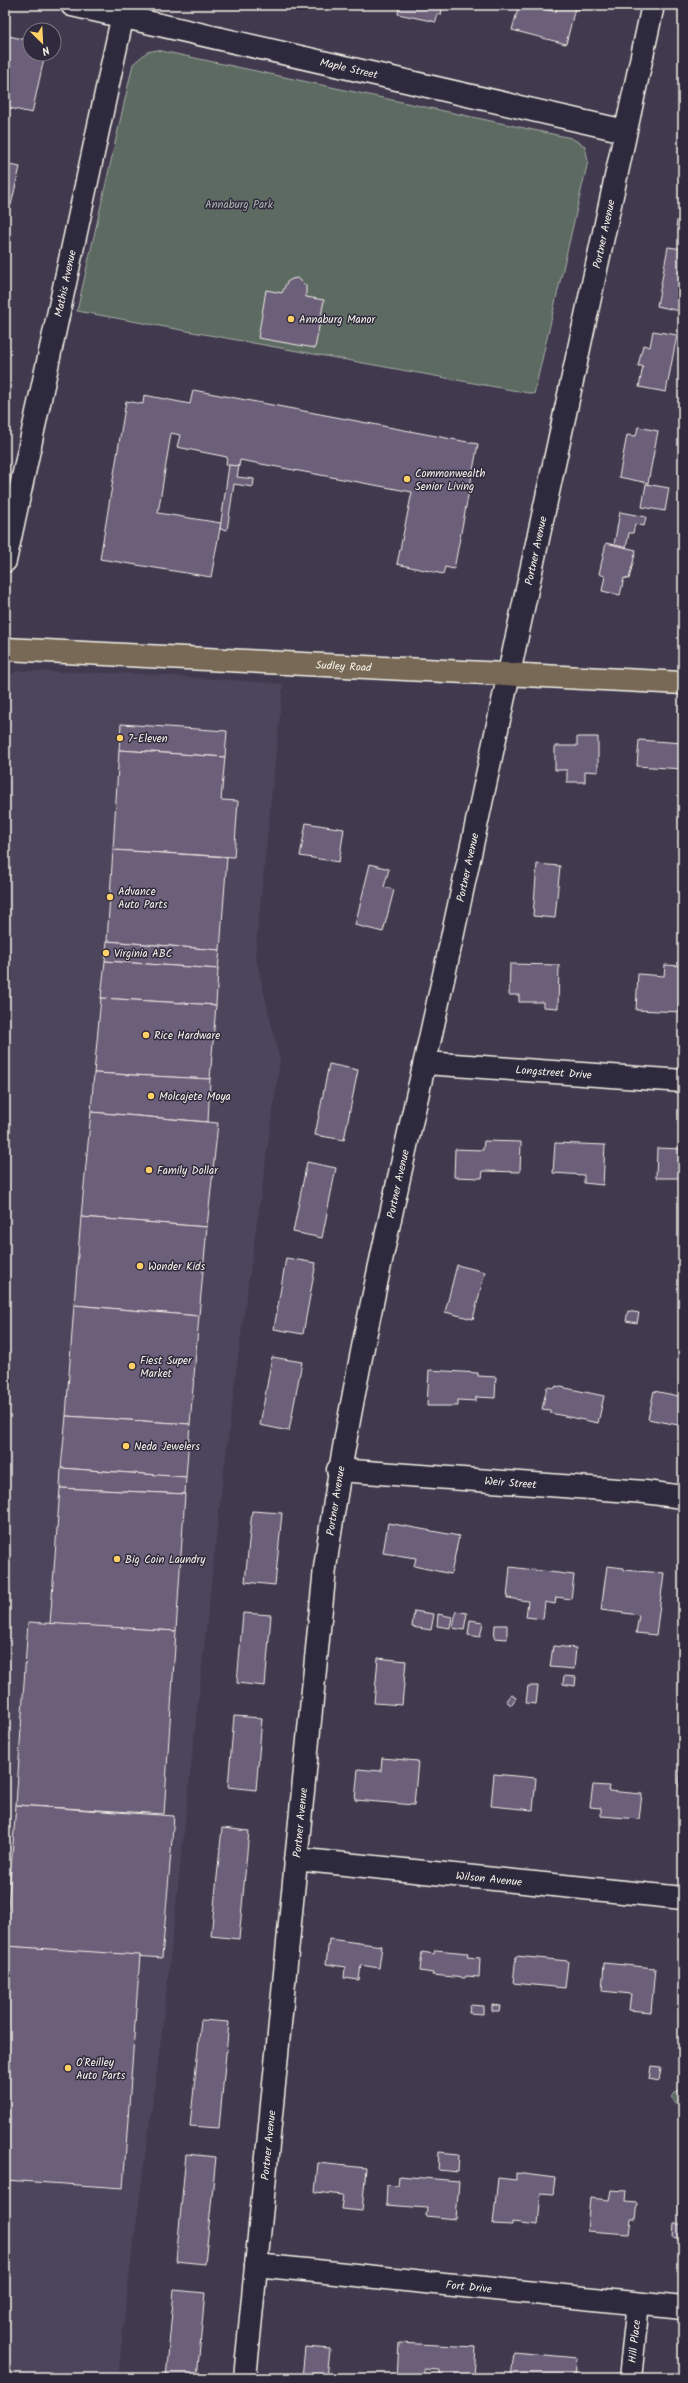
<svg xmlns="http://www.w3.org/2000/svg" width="688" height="2383" font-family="Kalam,sans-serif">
	<rect width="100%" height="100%" fill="#413a4f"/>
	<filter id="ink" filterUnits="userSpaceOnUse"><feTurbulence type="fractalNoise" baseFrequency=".025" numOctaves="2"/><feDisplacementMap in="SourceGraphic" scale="8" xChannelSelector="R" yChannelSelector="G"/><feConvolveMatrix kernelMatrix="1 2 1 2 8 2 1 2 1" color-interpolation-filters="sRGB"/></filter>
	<g filter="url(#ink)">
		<path fill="#4e455c" d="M17,671l127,3 139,10 -28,270 25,107 -40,280 -21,169 -57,522 -35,260 -9,86h-113v-1699z"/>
		<g fill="#5b6b62" stroke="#a8aea5">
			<path d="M157,50l414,88 14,8 3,15 -54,233 -457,-83 56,-247 14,-12z"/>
			<path d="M683,2085v22l-4,-1 -8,-9z"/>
		</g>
		<g fill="#6c5e7a" stroke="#f4f1e8">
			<path d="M389,5h54l-2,10 -4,-1 -1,8 -38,-8 1,-7z"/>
			<path d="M519,5h10l27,7 1,-7h24l-1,5 -5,-2 -9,36 -54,-14z"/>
			<path d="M5,35l25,6v13h15l-13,59 -27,-6z"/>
			<path d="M5,164l15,3 -9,38 -5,-1 -1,3z"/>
			<path d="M683,195v33l-7,-2z"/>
			<path d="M668,247l15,2v48l-3,14 -23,-5z"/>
			<path d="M298,278l8,8v11l18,3 -9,48 -57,-10 8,-48 16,3 5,-11 5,-3z"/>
			<path d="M653,331l24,4 -11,57 -27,-5 4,-21h-5l5,-21 7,2z"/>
			<path d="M193,390l285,54 -24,125 -9,-2 -2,7 -46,-10 15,-72 -172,-32 -1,6 -13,-1 1,-8 -50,-10 3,-12 -9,-2 -13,80 63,10 -10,54 -111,-18 26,-158 17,3 1,-9 46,9z"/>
			<path d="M638,427l20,4 -10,52 -29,-6 8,-42 9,1z"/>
			<path d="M229,465l10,1 -2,11 17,2 -1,8 -19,-3 -7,46 -7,-1z"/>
			<path d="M646,484l23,4 -4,23 -23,-4z"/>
			<path d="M620,512l26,5 -2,9 -9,-2 -2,9h-4l-3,15 -12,-3z"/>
			<path d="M606,543l30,7 -7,29 -5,-1 -4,17 -18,-4 3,-15 -6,-2z"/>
			<path d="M121,724l106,7 -2,26 -106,-7z"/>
			<path d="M577,737h21v35l-13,-1v11h-18v-12h-12v-24h22z"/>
			<path d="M639,740l44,3v26l-46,-3z"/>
			<path d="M119,750l106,7 -4,43 17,1 -4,56 -121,-7z"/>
			<path d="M306,823l38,6 -5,33 -39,-6z"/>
			<path d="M113,850l114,7 -7,93 -113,-9z"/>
			<path d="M370,864l19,5 -5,18 10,3 -11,42 -28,-7z"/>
			<path d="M537,864l23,2 -5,52 -22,-2z"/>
			<path d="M107,941l113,9 -2,19 -113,-8z"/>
			<path d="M105,961l113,8 -2,36 -115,-7z"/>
			<path d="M510,964l49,1 -1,43 -15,-1v-5h-24v-7h-10z"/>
			<path d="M665,965l18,1v46l-47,-2 2,-36 26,2z"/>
			<path d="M101,998l115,7 -6,74 -116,-6z"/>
			<path d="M329,1064l29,6 -14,70 -29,-5z"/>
			<path d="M94,1073l116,6 -2,43 -117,-10z"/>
			<path d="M91,1112l127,11 -11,104 -126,-10z"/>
			<path d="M484,1141l37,1 -1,30 -37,-1 -1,7 -28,-1 1,-28 28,1z"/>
			<path d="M555,1143l50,2 -2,40 -19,-2v-8l-31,-2z"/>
			<path d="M657,1148l26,1v41h-4v-12h-23z"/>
			<path d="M307,1162l29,6 -14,70 -29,-6z"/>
			<path d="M81,1217l126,10 -8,89 -125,-11z"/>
			<path d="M286,1258l30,5 -13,71 -29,-5z"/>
			<path d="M457,1265l28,7 -12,47 -28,-7z"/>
			<path d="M74,1305l125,11 -9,108 -124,-8z"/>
			<path d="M628,1311l11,2 -2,10 -11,-2z"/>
			<path d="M272,1357l30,5 -13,69 -29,-6z"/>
			<path d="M429,1370l49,3v3l18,1 -1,21 -19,-1v4l-18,-1v6h-31z"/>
			<path d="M556,1386l48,10 -6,27 -48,-10v-3l-8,-1 5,-22 8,1z"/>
			<path d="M654,1391l29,6v29l-35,-7z"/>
			<path d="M66,1416l124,8 -4,53 -125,-9z"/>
			<path d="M61,1468l125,9 -1,17 -125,-6z"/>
			<path d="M60,1488l125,6 -9,137 -126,-7z"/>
			<path d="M252,1511l30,2 -7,72 -30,-3z"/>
			<path d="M388,1523l71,13 -8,38 -37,-8 2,-8 -33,-5z"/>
			<path d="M607,1566l17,2 -1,2 41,3 -8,62 -20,-2 3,-18 -38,-5z"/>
			<path d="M510,1567l64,8 -3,24 -15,-2 -1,7 -10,-2 -2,17 -17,-2 2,-16 -21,-3z"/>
			<path d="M414,1611l20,3 -3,16 -19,-3z"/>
			<path d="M456,1611l11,2 -3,17 -11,-2z"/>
			<path d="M243,1613l28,2 -6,71 -28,-3z"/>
			<path d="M438,1614l14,3 -2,11 -13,-2z"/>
			<path d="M470,1620l13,2 -3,15 -12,-2z"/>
			<path d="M28,1622l148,9 -12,183 -148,-9z"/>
			<path d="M495,1625h12v14l-13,-1z"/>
			<path d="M553,1646l23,2 -2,21 -24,-2z"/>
			<path d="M378,1658l28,3 -4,44 -28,-2z"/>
			<path d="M564,1676l12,1 -1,9 -12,-2z"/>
			<path d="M528,1686h10l-2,18 -10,-1z"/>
			<path d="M511,1694l5,4 -5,7 -5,-4z"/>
			<path d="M234,1716l28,2 -6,72 -28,-3z"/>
			<path d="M382,1758l36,3 -4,44 -59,-5 3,-31 23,2z"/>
			<path d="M681,1760h2v27h-4z"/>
			<path d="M494,1774l42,4 -3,32 -42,-4z"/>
			<path d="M593,1785l16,1 -1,5 34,3 -3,25 -38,-3v-8l-11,-1z"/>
			<path d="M16,1805l158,11 -12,142 -157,-12z"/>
			<path d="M222,1828l27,3 -10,108 -28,-3z"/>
			<path d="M329,1939l53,7 -3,22 -18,-3 -2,15 -15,-2 1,-11 -19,-3z"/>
			<path d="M5,1946l135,9 -17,233 -118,-8z"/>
			<path d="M435,1950l33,3 -1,4 13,1 -1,19 -13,-1 -1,2 -33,-3 1,-2 -13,-2 2,-19 12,2z"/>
			<path d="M516,1956l52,5 -3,27 -52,-5z"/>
			<path d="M604,1963l51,5 -4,44 -22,-2 2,-16 -29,-3z"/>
			<path d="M470,2005l13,1v8l-14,-1z"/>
			<path d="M492,2005l8,1 -1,5h-7z"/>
			<path d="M201,2020l28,2 -10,106 -29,-2z"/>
			<path d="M651,2066l10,1 -2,14 -10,-2z"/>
			<path d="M439,2152l20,2 -1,18 -20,-2z"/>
			<path d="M186,2154l30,3 -11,107 -29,-3z"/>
			<path d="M318,2163l48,5 -4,43 -21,-2 2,-14 -28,-3z"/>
			<path d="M516,2173l39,5 -2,16 -12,-1 -3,32 -26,-3v3l-19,-1 5,-46 18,2z"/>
			<path d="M399,2176l60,5 -3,38 -30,-3 1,-8 -41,-3 1,-20 11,1z"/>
			<path d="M611,2190l15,1 -1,11 13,1 -2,16h-5l-2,15 -42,-3 3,-33 19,2z"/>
			<path d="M683,2220v20l-10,-2 1,-14h9z"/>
			<path d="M174,2290l31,3 -8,85h-31z"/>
			<path d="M399,2343l77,4 -2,31h-34v-8l-17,-1v9h-26z"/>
			<path d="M305,2347l25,2 -3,29h-25z"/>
			<path d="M514,2352l63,6 -2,20h-64z"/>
		</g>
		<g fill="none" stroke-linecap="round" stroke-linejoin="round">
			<defs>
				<g id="minor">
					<path id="s1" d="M72,5l553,126"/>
					<path id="s2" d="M425,1063l258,18"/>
					<path id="s3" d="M338,1470l307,22 38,5"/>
					<path id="s4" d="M295,1859l388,39"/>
					<path id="s5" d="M256,2265l427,43"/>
					<path id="s6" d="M630,2378l8,-74"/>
				</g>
				<g id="tertiary">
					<path id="s7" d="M5,561l120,-556"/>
					<path id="s8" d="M245,2378l80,-810c29,-210 81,-415 125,-621 68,-314 135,-628 203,-942"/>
				</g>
				<g id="primary">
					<path id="s9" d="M5,649l678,34"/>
				</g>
			</defs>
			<use href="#minor" stroke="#f4f1e8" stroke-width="25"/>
			<use href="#tertiary" stroke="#f4f1e8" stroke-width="25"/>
			<use href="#primary" stroke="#f4f1e8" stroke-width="25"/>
			<use href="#minor" stroke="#2f2a3d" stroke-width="22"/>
			<use href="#tertiary" stroke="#2f2a3d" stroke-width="22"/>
			<use href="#primary" stroke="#776954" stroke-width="22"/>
		</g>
	</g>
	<g fill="#ffd166" stroke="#2f2a3d" stroke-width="1.5">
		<circle cx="291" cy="319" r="4"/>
		<circle cx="407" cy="479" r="4"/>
		<circle cx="120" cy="738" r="4"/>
		<circle cx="110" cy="897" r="4"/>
		<circle cx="106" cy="953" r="4"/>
		<circle cx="146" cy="1035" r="4"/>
		<circle cx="151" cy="1096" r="4"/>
		<circle cx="149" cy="1170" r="4"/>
		<circle cx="140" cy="1266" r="4"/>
		<circle cx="132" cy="1366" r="4"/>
		<circle cx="126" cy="1446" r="4"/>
		<circle cx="117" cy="1559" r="4"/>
		<circle cx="68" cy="2068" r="4"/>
	</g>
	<g text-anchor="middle" stroke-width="3" stroke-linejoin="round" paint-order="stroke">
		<g font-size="11" fill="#f4f1e8" stroke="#2f2a3d">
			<text dy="4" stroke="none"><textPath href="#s1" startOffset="284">Maple Street</textPath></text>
			<text dy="4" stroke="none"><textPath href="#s8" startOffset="2177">Portner Avenue</textPath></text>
			<text dy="4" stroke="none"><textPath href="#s7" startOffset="284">Mathis Avenue</textPath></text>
			<text dy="4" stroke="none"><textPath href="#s8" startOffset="1853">Portner Avenue</textPath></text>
			<text dy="4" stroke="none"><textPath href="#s9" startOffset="339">Sudley Road</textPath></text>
			<text dy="4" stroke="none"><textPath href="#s8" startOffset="1529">Portner Avenue</textPath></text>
			<text dy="4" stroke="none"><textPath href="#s2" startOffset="129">Longstreet Drive</textPath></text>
			<text dy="4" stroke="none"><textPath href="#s8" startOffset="1205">Portner Avenue</textPath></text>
			<text dy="4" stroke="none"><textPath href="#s3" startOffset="173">Weir Street</textPath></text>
			<text dy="4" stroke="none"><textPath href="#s8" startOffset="882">Portner Avenue</textPath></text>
			<text dy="4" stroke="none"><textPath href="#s8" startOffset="558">Portner Avenue</textPath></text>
			<text dy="4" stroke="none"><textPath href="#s4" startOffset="195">Wilson Avenue</textPath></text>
			<text dy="4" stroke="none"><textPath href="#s8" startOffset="234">Portner Avenue</textPath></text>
			<text dy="4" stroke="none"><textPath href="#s5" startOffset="214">Fort Drive</textPath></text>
			<text dy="4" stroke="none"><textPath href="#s6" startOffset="37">Hill Place</textPath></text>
		</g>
		<g font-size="11" fill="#afb5ac" stroke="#2f2a3d">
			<text x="239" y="208">Annaburg Park</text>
		</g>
		<g font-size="11" fill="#f4f1e8" stroke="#2f2a3d" text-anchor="start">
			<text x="299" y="323">Annaburg Manor</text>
			<text x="415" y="477">Commonwealth<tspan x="415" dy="13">Senior Living</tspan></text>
			<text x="128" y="742">7-Eleven</text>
			<text x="118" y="895">Advance<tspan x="118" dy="13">Auto Parts</tspan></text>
			<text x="114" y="957">Virginia ABC</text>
			<text x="154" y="1039">Rice Hardware</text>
			<text x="159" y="1100">Molcajete Moya</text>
			<text x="157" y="1174">Family Dollar</text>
			<text x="148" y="1270">Wonder Kids</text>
			<text x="140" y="1364">Fiest Super<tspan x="140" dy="13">Market</tspan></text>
			<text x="134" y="1450">Neda Jewelers</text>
			<text x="125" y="1563">Big Coin Laundry</text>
			<text x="76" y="2066">O'Reilley<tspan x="76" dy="13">Auto Parts</tspan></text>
		</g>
	</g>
	<rect width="688" height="2383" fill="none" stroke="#2f2a3d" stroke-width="20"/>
	<rect x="10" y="10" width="668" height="2363" fill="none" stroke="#f4f1e8" stroke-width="1.5" filter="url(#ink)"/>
	<g transform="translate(42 42) rotate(156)"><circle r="19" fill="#2f2a3d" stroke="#7e7a81"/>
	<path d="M0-3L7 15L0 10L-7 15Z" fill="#ffd166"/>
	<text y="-6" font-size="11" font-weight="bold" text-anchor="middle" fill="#f4f1e8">N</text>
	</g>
</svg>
